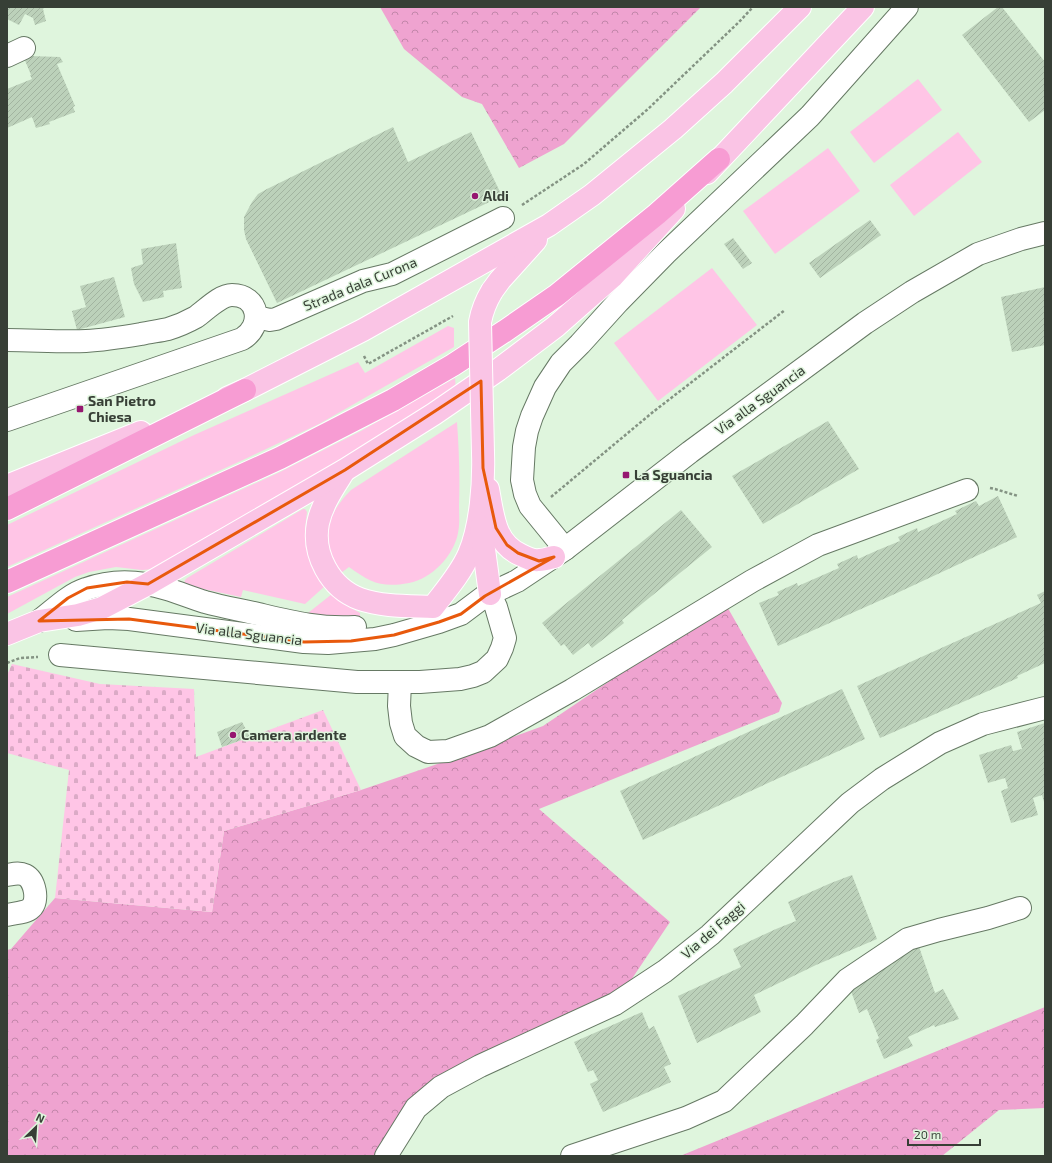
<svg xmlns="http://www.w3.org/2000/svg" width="1052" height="1163" font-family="'Exo 2',sans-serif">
	<defs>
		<pattern id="forest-crowns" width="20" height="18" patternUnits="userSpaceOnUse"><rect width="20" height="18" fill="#efa3d0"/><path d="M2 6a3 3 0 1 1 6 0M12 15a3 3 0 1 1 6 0" fill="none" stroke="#c286aa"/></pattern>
		<pattern id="cemetery-stones" width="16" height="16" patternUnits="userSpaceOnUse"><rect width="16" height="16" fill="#ffc5e6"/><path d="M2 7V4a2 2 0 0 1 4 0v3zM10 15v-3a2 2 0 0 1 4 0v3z" fill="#dbaac6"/></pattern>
		<pattern id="building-hatch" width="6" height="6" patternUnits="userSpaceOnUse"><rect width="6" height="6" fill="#bcd1ba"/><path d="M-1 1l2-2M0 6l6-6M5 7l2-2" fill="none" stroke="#a2b4a0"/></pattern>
	</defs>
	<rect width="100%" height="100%" fill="#dff5dd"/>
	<g fill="#ffc5e6">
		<path d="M918,79l24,31 -68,53 -24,-31z"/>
		<path d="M958,132l24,30 -68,54 -24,-31z"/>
		<path d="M828,148l32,43 -85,63 -32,-43z"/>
		<path d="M712,268l45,57 -99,76 -44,-58z"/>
		<path d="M448,326l6,2v19l-135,77 -74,35 -238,108v-42l187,-90 164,-73 7,11z"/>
		<path d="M455,378l1,12 -166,101 -135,78 -13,1 -26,-3 -27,5 -14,5 -68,37v-17l271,-124 83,-42z"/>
		<path d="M457,422c2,28 3,55 2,83 0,9 1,19 -1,28 -4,22 -26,46 -49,50 -27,5 -38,0 -60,-16l-8,6c-21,-31 -16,-57 10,-83z"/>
		<path d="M303,509h2l2,3 -2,17 3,20 17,37 -20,18 -62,-14 -2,7 -52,-11 -5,-2 1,-4 2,-2z"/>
		<path d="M332,594l14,11 14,8v3l-3,1 -41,-1 -8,-3z"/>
	</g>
	<g fill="url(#forest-crowns)">
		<path d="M380,7h321l-137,137 -45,24 -37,-64 -20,-7 -58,-48z"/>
		<path d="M725,603l57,100 -3,9 -240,97 131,113 -55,82 -174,83 -55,69h-379v-206l4,-1 44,-51 157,14 12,-81 137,-41 94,-32 88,-32z"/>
		<path d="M1045,1007v101l-46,2 -57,46h-262z"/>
	</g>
	<path fill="url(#cemetery-stones)" d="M12,664l88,20 94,5 2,68 127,-47 38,80 -137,41 -12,81 -157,-14 14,-128 -62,-17v-78z"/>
	<g fill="url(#building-hatch)">
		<path d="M7,7h38l-2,2 3,12 -11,4 -2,-7 -8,-4 -6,11 -12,-6z"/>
		<path d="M998,7h4l43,55v48l-16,12 -67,-87z"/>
		<path d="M30,56l30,1 3,5 -6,2 18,42 -2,1 2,5 -26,10 1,2 -14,4 -4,-11 -25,11v-39l25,-10 -2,-4h1l-7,-17z"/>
		<path d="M393,127l15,35 63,-30 31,64 -225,107 -31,-64 -2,-9v-13l8,-15 6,-8 9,-5z"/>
		<path d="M870,220l11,15 -61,43 -11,-15z"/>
		<path d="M733,238l19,25 -9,6 -19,-25z"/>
		<path d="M176,243l6,45 -19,3 1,6 -21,5 -9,-18 -3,-16 12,-4 -2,-15z"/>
		<path d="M114,277l11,40 -48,13 -5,-19 14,-4 -6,-21z"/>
		<path d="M1045,287v58l-33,7 -11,-55z"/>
		<path d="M828,421l31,48 -96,55 -31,-48z"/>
		<path d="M998,496l19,41 -120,56 -119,53 -19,-43 20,-8 -2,-3 20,-9 1,3 41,-18 -2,-4 20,-9 1,4 20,-9 22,-9 -2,-4 19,-9 1,4 39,-18 -2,-3 21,-10 3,5z"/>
		<path d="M681,510l31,37 -90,73 2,3 -32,25 -4,-5 -15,12 -9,-11 -3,2 -19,-23z"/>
		<path d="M1045,591v72l-28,13 1,2 -138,60 -23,-52 184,-83 -4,-8z"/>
		<path d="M842,689l23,50 -222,101 -23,-49z"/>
		<path d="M242,722l8,15 -28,10 -5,-15z"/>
		<path d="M1045,723v78l-1,1 -2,-7 -9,3 5,17 -27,8 -10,-32 7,-3 -3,-10 -17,5 -9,-28 32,-10 2,6 9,-2 -5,-17z"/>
		<path d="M852,875l25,64 -61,26 -62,30 7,17 -43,21 -21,10 -19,-47 63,-29 -8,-18 43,-20 20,-8 -8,-19 43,-19z"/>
		<path d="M916,938l19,55 8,-4 16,30 -24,8 -1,-2 -26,12 5,9 -29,13 -8,-19 3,-2 -12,-29 -8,4 -11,-30 45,-19 -4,-9z"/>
		<path d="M642,1012l7,17 5,-3 17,38 -7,3 7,15 -68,30 -13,-28 8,-4 -5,-10 -5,2 -14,-30z"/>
	</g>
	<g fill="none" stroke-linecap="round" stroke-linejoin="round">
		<defs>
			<g id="minor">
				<path d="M7,56l17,-8"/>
				<path d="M256,317l14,3 6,-1 87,-38 29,-7 111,-56"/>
				<path d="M7,340c26,0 53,2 79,1 19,-1 37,-4 55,-7 9,-2 18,-3 27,-5 10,-3 19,-7 28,-12 10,-7 24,-22 36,-22 27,0 32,31 10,44l-235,81"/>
				<path d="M565,549l-35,-43 -5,-12 -3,-14 2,-33 3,-16 5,-15 13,-29 16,-24 19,-19 38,-42 48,-49 144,-137 97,-109"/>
				<path d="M76,620l32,-2 21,1 175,23 24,1 47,-4 19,-4 45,-13 22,-8 24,-18 32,-15 48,-32 125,-97 175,-129 47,-31 66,-38 43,-15 24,-6"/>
				<path d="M39,621c15,-11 29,-26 47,-32 27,-10 55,-8 81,0 13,4 25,9 38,13 18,5 36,8 53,12 34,8 61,15 97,13"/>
				<path d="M60,655l297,27h63l40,-3 13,-3 10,-4 14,-13 5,-11 3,-10 -9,-31 -6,-13"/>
				<path d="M400,682l-1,24 2,17 4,13 11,10 12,6 20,-1 42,-15 82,-46 180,-109 66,-36 149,-55"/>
				<path d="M7,875c6,-1 12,-3 18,0 10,5 14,26 6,33 -5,5 -17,5 -24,7"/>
				<path d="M386,1156l30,-48 25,-21 39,-21 135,-62 50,-33 45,-36 140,-132 32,-24 58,-36 43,-19 62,-16"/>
				<path d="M572,1156l114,-38 38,-17 80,-76 43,-45 61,-41 31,-9 49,-12 32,-10"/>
			</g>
			<g id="major">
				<path d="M707,173l156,-166"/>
				<path d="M492,291l8,-11 36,-40"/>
				<path d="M227,398l18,-8 118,-60 186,-105 43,-30 81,-66 51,-46 76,-76"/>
				<path d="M344,471c-10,16 -22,33 -26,52 -6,31 12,65 42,76 23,8 49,7 73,8 13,-17 28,-34 36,-53 12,-28 15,-71 14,-101"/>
				<path d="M7,486l134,-54"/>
				<path d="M488,489c5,26 6,54 33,66 6,3 12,6 18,5 5,0 11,-2 15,-3"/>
				<path d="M481,527l9,67"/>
				<path d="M7,634l32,-13 39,-6 24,-7 46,-24 197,-114 89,-56 64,-44 57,-43 57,-50 62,-68"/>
			</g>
			<g id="highway">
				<path d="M7,509l238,-119"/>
				<path d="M7,582l273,-124 113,-58 60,-35 52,-34 52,-36 100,-81 62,-55"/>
			</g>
		</defs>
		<use href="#minor" stroke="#667964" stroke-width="24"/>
		<use href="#major" stroke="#fff" stroke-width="24"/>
		<use href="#highway" stroke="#fff" stroke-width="24"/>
		<g stroke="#849383" stroke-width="2.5" stroke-dasharray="3 2" stroke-linecap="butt">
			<path d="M522,205l62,-41 64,-55 91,-87 14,-15"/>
			<path d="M364,356l4,8 85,-48"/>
			<path d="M990,488l5,1 23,7"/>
			<path d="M551,497l102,-85 132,-102"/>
			<path d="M7,663l13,-5 18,-1"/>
		</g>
		<use href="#minor" stroke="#fff" stroke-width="22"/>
		<use href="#major" stroke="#fac4e5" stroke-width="22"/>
		<use href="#highway" stroke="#f79cd3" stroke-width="22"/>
		<defs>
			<path id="major-bridge" d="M483,453l-3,-131c2,-11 6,-21 12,-31"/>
		</defs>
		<use href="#major-bridge" stroke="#fff" stroke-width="24" stroke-linecap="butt"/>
		<use href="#major-bridge" stroke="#fac4e5" stroke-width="22"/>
	</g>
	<path fill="none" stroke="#e8590c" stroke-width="3" stroke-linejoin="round" d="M481,381l2,87 13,60 11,17 11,8 21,8 15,-4 -69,39 -24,18 -22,8 -45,13 -43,6 -47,1 -175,-23 -90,2 29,-23 19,-10 40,-6 21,2 197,-114z"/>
	<g fill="#961770" stroke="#dff5dd" stroke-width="1.5">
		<circle cx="475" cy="196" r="4"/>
		<rect x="76" y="405" width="8" height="8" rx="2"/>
		<rect x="622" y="471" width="8" height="8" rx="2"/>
		<circle cx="233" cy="735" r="4"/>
	</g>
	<g text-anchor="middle" stroke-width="3" stroke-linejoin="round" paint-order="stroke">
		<g font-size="14" font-weight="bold" fill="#373f36" stroke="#dff5dd" text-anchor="start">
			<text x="483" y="201">Aldi</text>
			<text x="88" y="406">San Pietro<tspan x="88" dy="16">Chiesa</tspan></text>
			<text x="634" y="480">La Sguancia</text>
			<text x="241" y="740">Camera ardente</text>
		</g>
		<g font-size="14" fill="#373f36" stroke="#dff5dd">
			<text transform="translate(360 284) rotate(-22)" y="5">Strada dala Curona</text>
			<text transform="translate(760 400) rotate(-36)" y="5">Via alla Sguancia</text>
			<text transform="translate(249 634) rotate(7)" y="5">Via alla Sguancia</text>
			<text transform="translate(713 930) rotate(-41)" y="5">Via dei Faggi</text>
		</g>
	</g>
	<rect width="1052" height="1163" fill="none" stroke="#373f36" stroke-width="16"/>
	<g transform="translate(36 1127) rotate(25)" stroke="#dff5dd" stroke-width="3" paint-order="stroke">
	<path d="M0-3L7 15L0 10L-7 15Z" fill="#373f36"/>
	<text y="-6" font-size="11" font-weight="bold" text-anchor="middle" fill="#373f36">N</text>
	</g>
	<path d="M908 1139v6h72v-6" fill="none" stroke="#373f36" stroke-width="2"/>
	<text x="914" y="1139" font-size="12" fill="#373f36" stroke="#dff5dd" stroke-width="3" paint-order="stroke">20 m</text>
</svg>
